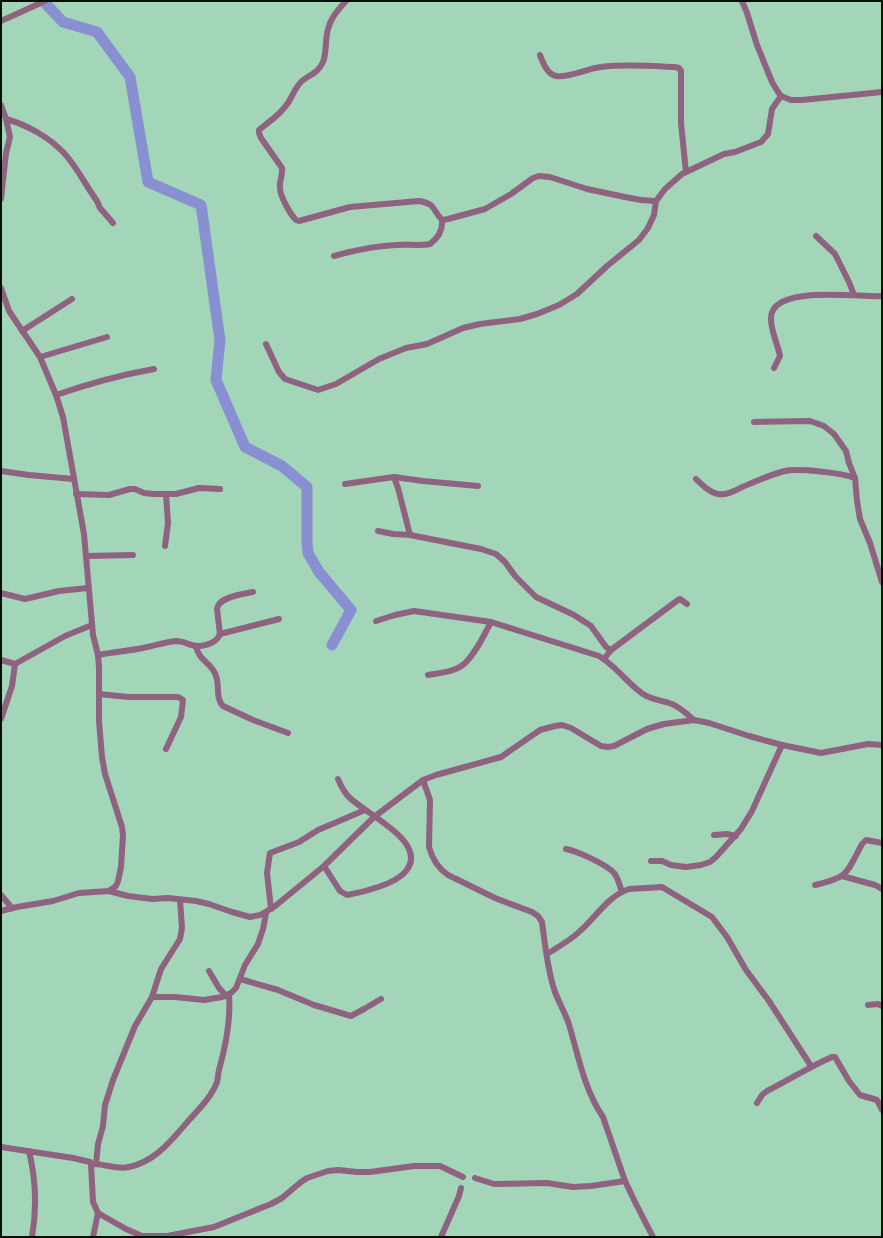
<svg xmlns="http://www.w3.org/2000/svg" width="883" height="1238" font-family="Barlow,sans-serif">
	<rect width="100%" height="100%" fill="#a3d5b8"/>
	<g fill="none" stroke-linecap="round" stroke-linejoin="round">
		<path stroke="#8990d2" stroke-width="11" d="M43,1l20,21 34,10 33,45 18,105 53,23 19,135 -4,40 29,67 37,19 25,21v56l1,10 11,19 32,38 -19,35"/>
		<g stroke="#8f6280" stroke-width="6">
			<path d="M346,1c-7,8 -15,16 -18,28 -3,10 -1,23 -5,33 -5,12 -15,13 -22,20 -6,6 -9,15 -13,21 -8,12 -18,18 -29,27v3l2,5 21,30c1,7 -3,13 -2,20 0,8 10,26 16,32l3,1 51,-14 69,-6c17,3 13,8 23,19l6,-1 37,-10 26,-15 22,-16 6,-2 11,1 37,12 38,8 16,3 15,1"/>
			<path d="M742,1l5,12 10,32 15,37 6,10 3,4 10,4h11l80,-8"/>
			<path d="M1,21l44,-20"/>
			<path d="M540,55c3,8 7,19 16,21 14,2 32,-8 45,-9 25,-3 49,-1 74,0l4,1 2,3v52l5,49"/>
			<path d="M1,105l5,14 4,18 -4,16 -5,46"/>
			<path d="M6,119c21,6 43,18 58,34 13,14 22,33 33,48l3,7 13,15"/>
			<path d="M816,236l19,18 14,28 5,13"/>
			<path d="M334,256c21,-6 40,-10 62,-11 11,-1 23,1 34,-1 8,-6 13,-14 12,-24"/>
			<path d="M1,288l8,23 31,46 16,38 7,22 21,117 9,101 5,20 1,13v53l3,36 3,17 17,53 1,9 -2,31 -3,14 -2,5 -7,5 -30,2 -26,8 -36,6 -16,4"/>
			<path d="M22,331l50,-32"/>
			<path d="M266,344l13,28 6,7 33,11 18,-6 43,-25 27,-11 21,-4 36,-16 17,-4 40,-5 17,-5 22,-9 18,-11 30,-28 32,-26 9,-12 6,-13 2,-14 9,-12 17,-15 42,-20 11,-2 26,-10 7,-8 4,-25 9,-13"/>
			<path d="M40,357l67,-20"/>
			<path d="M774,368l6,-12c-2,-11 -10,-27 -9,-39 2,-33 90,-19 111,-21"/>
			<path d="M56,395c32,-11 64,-20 98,-26"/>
			<path d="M754,422l56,-1 14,5 10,8 12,17 3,12 6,15"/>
			<path d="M1,471l28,4 44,4"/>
			<path d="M394,477l29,4 55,5"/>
			<path d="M696,479c6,6 13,13 22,15 11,2 20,-6 29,-9 12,-5 25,-11 38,-14 13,-3 57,2 70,7l2,23 3,18 10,24 12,39"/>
			<path d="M345,484l49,-7 4,11 12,47"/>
			<path d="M76,494l33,1 21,-6h5l9,4 10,1h22l23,-6 21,1"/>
			<path d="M378,531l15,3 17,1 71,14 15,5 9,8 10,14 21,21 38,18 17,11 15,21 5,3"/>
			<path d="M165,546l3,-23 -2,-29"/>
			<path d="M86,556l47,-1"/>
			<path d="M1,593l24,6 34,-8 29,-3"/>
			<path d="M376,621l19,-6 19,-4 77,11 108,34c17,10 28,27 44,38 9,6 19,6 29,10 9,4 15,10 22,16"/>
			<path d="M220,634l59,-15"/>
			<path d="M196,646c3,16 16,16 20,30 4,11 -1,21 7,30l30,14 35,13"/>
			<path d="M98,655c15,-3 30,-4 45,-7 11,-2 22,-6 33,-7 9,0 15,6 24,5 8,-1 17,-4 20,-12l-3,-25c1,-12 26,-15 36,-17"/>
			<path d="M604,659l7,-9 67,-50 2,-1 7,5"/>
			<path d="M1,660l14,4"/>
			<path d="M428,675c11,-2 27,-3 36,-11 12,-11 20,-29 27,-42"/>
			<path d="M99,694l29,3h50l5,3 -2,17 -15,32"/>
			<path d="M1,719l11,-33 3,-22 50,-28 27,-11"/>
			<path d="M423,780l7,20 -1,47c3,11 10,22 19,28l47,23 37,14 6,4 4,6c3,22 5,45 12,67 4,13 13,26 16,39 9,31 15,63 33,89l22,64 11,23 17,33"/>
			<path d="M714,835l13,-1 9,2"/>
			<path d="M566,849c11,2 42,16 49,25 3,5 5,12 7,18"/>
			<path d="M651,861h11l9,4 15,2 15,-2 9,-3 6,-5 25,-28 11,-18 30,-66"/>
			<path d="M324,866l16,25 7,4c17,-3 49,-11 59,-24 24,-30 -44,-58 -59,-76 -4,-5 -7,-11 -9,-16"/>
			<path d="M842,876l33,9 7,4"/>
			<path d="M815,885c34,-8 31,-11 47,-41l4,-4 16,3"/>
			<path d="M109,891l19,5 24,3 16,-1 28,3 13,3 23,8 18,5 10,-2 14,-8 50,-41 50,-49 49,-37 13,-5 65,-18 39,-27 15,-4 7,-1 9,3 30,18 7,1 6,-1 33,-17 17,-5 30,-4 15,3 40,13 33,9 39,8 47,-9 14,1"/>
			<path d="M1,895l11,13"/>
			<path d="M271,909l-4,-36 3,-20 29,-11 19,-12 47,-20"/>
			<path d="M547,954c11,-7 24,-14 33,-23 16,-14 28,-35 49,-42l33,-2 50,30 15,20 19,33 23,31 42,65"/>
			<path d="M209,971l10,17 7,8"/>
			<path d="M240,979l38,11 36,15 37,11 13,-7 17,-10"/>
			<path d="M152,997h23l29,3 18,-3 9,-4 5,-5 9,-23 13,-21 5,-15 3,-16"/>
			<path d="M868,1005l10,-1 4,2"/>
			<path d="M757,1103l5,-8 5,-4c22,-11 42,-24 65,-34h3l14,24 11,14 17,5 5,10"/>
			<path d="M1,1147l72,11 17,4 1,2 2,38 5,11 28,16 16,7h25l47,-9 57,-23 11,-6 19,-16 6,-4 21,-7 10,-1 19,2h13l44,-6h26l23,11"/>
			<path d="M29,1151c7,29 8,57 3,86"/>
			<path d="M94,1164c12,0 23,6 35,3 28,-6 44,-29 61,-48 10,-11 22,-23 27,-37 1,-4 1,-8 2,-12 7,-25 12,-50 10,-75"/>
			<path d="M96,1164l2,-20 5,-18 2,-21 8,-25 22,-54 17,-29 9,-28 19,-30 2,-11 -2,-28"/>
			<path d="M475,1178l19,6 53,-1 26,4 18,-1 34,-5"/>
			<path d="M93,1237l5,-24"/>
			<path d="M441,1237l18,-41 2,-8"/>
		</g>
	</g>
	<rect width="883" height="1238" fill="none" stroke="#000f07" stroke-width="4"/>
</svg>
